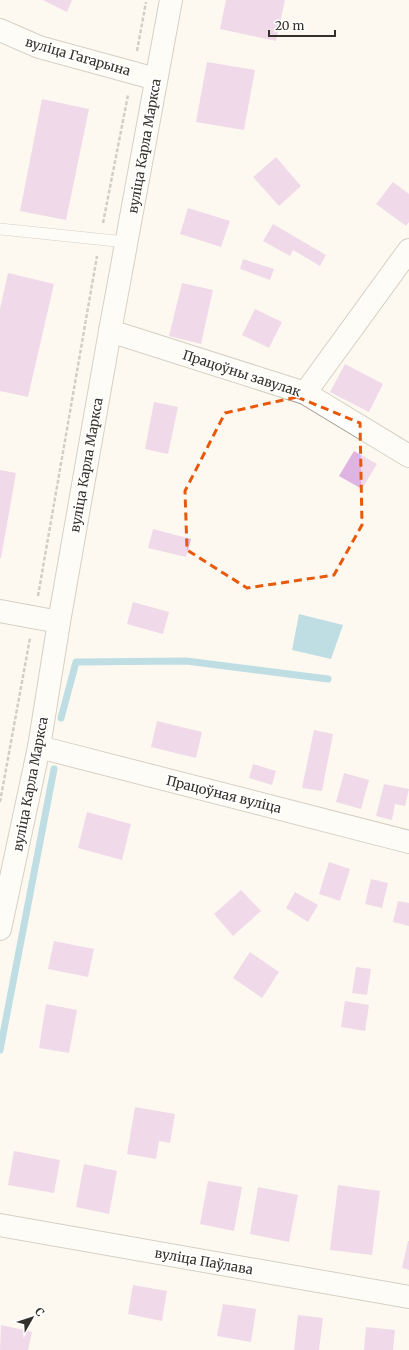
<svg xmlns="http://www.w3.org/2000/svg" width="409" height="1350" font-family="Merriweather,serif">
	<rect width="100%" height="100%" fill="#fef9f0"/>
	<path fill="#74bdd6" d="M299,614l44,11 -12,34 -39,-9z"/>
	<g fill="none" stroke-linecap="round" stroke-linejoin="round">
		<g stroke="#74bdd6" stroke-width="7">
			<path d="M61,718l15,-56 110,-1 142,18"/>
			<path d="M0,1050l54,-281"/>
		</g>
	</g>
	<g fill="#dfb3e2">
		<path d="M43,0h29l-5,12z"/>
		<path d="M226,0h59l-9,41 -56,-12z"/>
		<path d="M207,62l48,8 -11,60 -48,-8z"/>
		<path d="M42,99l47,10 -23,111 -46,-9z"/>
		<path d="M276,157l25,29 -22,20 -26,-29z"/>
		<path d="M393,182l16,12v28l-3,4 -30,-22z"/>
		<path d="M188,208l42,13 -9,26 -41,-13z"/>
		<path d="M273,224l53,31 -6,11 -27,-16 -3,6 -27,-15z"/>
		<path d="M243,259l31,10 -4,11 -30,-11z"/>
		<path d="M8,273l46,11 -26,113 -28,-6v-82z"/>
		<path d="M182,283l31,7 -12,54 -32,-8z"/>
		<path d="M255,309l27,13 -13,26 -27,-13z"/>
		<path d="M345,364l38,20 -14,28 -39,-20z"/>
		<path d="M154,402l24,5 -10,47 -23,-5z"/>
		<path d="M354,451l23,13 -15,25 -23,-13z"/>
		<path d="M0,470l16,3 -15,85h-1z"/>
		<path d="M153,529l38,10 -5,18 -38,-9z"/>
		<path d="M133,602l36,10 -6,22 -36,-10z"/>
		<path d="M157,721l45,11 -6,26 -45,-11z"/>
		<path d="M314,730l19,4 -11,57 -20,-3z"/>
		<path d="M253,764l23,7 -4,14 -23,-7z"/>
		<path d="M344,773l25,7 -8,29 -25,-7z"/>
		<path d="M384,784l25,5 -4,17 -10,-2 -3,16 -16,-4z"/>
		<path d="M87,812l44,12 -9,36 -44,-12z"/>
		<path d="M329,862l21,7 -10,32 -21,-7z"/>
		<path d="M371,879l17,4 -6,25 -17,-4z"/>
		<path d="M241,890l20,21 -28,25 -19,-22z"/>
		<path d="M295,892l23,13 -10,17 -22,-14z"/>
		<path d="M398,901l11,2v23l-16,-4z"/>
		<path d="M54,941l40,8 -6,28 -40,-8z"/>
		<path d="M250,952l29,20 -17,26 -29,-20z"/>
		<path d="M356,967l15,2 -4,26 -15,-2z"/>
		<path d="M345,1001l24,4 -4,26 -24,-4z"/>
		<path d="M46,1004l31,6 -8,43 -30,-5z"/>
		<path d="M135,1107l40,7 -5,29 -11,-2 -3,18 -29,-5z"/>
		<path d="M14,1151l46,9 -6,33 -46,-8z"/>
		<path d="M84,1164l33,7 -8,43 -33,-7z"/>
		<path d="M208,1181l34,6 -8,44 -34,-7z"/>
		<path d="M338,1185l42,6 -8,64 -42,-5z"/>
		<path d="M258,1187l40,8 -9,47 -39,-8z"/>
		<path d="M408,1241h1v29l-7,-2z"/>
		<path d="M133,1285l34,6 -5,30 -34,-7z"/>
		<path d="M223,1304l33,5 -5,33 -34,-6z"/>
		<path d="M298,1315l25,3 -4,32h-25z"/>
		<path d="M1,1325l31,7 -4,18h-28z"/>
		<path d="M366,1327l29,3 -2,20h-29z"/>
	</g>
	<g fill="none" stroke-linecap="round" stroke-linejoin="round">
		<defs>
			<path id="service" d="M0,229l126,13"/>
			<g id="minor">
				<path d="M0,30l39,17 117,32"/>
				<path d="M110,331l195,62 104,63"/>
				<path d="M305,393l104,-143"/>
				<path d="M0,611l59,11"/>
				<path d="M39,747l370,95"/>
				<path d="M0,1225l409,72"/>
			</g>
			<path id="secondary" d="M0,929l39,-182 20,-125 51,-291 61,-331"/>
		</defs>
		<use href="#service" stroke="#a59e8f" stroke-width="12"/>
		<use href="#minor" stroke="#a59e8f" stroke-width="24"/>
		<use href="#secondary" stroke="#a59e8f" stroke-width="24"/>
		<g stroke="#9e9a92" stroke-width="2.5" stroke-dasharray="4 2" stroke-linecap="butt">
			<path d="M137,51l9,-49"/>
			<path d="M103,223l25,-128"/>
			<path d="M38,596l59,-340"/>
			<path d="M0,802l30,-164"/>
		</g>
		<use href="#service" stroke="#fff" stroke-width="11"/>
		<use href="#minor" stroke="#fff" stroke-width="22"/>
		<use href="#secondary" stroke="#fff" stroke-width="22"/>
	</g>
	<path d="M0 0H409V1350H0ZM297,397l63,26 2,102 -28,50 -87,13 -60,-38 -2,-59 40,-78z" fill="#fef9f0" fill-opacity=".55" fill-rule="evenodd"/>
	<path fill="none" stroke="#e8590c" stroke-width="3" stroke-dasharray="8 5" stroke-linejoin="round" d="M297,397l63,26 2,102 -28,50 -87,13 -60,-38 -2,-59 40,-78z"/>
	<g text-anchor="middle" stroke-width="3.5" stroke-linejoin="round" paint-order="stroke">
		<g font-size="13" fill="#34312b" stroke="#fff">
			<text transform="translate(78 56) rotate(16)" y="5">вуліца Гагарына</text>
			<text transform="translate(144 146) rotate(-80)" y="5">вуліца Карла Маркса</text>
			<text transform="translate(242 373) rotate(18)" y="5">Працоўны завулак</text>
			<text transform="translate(86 465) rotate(-80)" y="5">вуліца Карла Маркса</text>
			<text transform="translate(30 784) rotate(-79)" y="5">вуліца Карла Маркса</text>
			<text transform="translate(224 794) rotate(14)" y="5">Працоўная вуліца</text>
			<text transform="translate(204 1261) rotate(10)" y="5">вуліца Паўлава</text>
		</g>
	</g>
	<g transform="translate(32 1318) rotate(51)" stroke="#ffffff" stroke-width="3" paint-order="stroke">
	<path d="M0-3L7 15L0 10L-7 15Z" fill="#34312b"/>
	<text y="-6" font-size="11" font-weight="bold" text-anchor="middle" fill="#34312b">С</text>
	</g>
	<path d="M269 30v6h66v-6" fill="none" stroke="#34312b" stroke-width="2"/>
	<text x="275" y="30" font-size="12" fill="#34312b" stroke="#ffffff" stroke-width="3" paint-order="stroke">20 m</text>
</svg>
